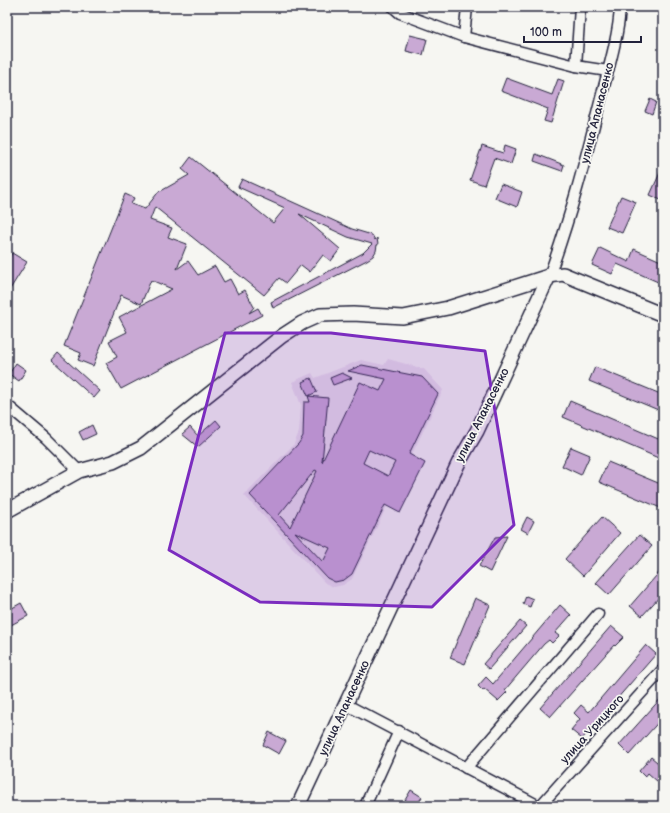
<svg xmlns="http://www.w3.org/2000/svg" width="670" height="813" font-family="'Balsamiq Sans',sans-serif">
	<rect width="100%" height="100%" fill="#f6f6f2"/>
	<filter id="ink" filterUnits="userSpaceOnUse"><feTurbulence type="fractalNoise" baseFrequency=".025" numOctaves="2"/><feDisplacementMap in="SourceGraphic" scale="8" xChannelSelector="R" yChannelSelector="G"/><feConvolveMatrix kernelMatrix="1 2 1 2 8 2 1 2 1" color-interpolation-filters="sRGB"/></filter>
	<g filter="url(#ink)">
		<path fill="#e8dfe9" d="M388,359l36,10 19,21 -91,189 -9,6 -9,2 -9,-4 -81,-88 50,-51 5,-12 2,-27 -9,-23 20,-9 3,5 46,-18 23,5z"/>
		<g fill="#c9a9d4" stroke="#22223b" fill-rule="evenodd">
			<path d="M410,35l17,4 -4,16 -17,-4z"/>
			<path d="M506,78l46,17 6,-16 6,2 -13,42 -7,-2 4,-12 -47,-18z"/>
			<path d="M650,99l6,3 -4,12 -7,-3z"/>
			<path d="M505,145l11,4 -5,15 -17,-6 -10,27 -14,-5 12,-34 21,7z"/>
			<path d="M536,154l28,11 -2,6 -28,-10z"/>
			<path d="M191,157l82,66 12,-15 -47,-21 4,-8 110,50 20,6 3,5 2,-2 1,7h-1l-1,6 -3,5 -6,4 -94,48 -2,-6 92,-49 9,-9 -24,-7 -49,-23 41,35 -9,12 -8,-6 -13,17 -9,-7 -15,18 -7,-5 -15,17 -109,-88 -5,13 22,8 -4,9 19,7 -10,25 11,-8 10,14 17,-9 9,16 6,-3 8,15 7,-4 9,17 -5,6 9,-5 4,7 -141,74 -15,-26 11,-6 -8,-16 18,-9 -8,-15 53,-28 -21,-9 -10,24 -20,-9 -28,71 -15,-6 3,-7 -17,-7 61,-152 9,4 -3,6 14,5 15,-19 1,1 28,-16 -7,-6z"/>
			<path d="M663,166v35l-13,-6z"/>
			<path d="M501,184l21,8 -5,15 -22,-9z"/>
			<path d="M621,196l15,6 -14,31 -15,-6z"/>
			<path d="M600,248l29,14 5,-13 29,13v9l-5,11 -41,-18 -5,10 -20,-9z"/>
			<path d="M12,253l15,9 -20,32v-32z"/>
			<path d="M58,353l42,38 -6,7 -42,-38z"/>
			<path d="M16,363l10,7 -7,11 -10,-7z"/>
			<path d="M362,365l60,12 16,17 -29,60 16,9 -25,50 -15,-8 -33,69 -8,6 -9,2 -8,-4 -77,-83 49,-52 4,-7 1,-34h6l-2,-6 20,2 -6,64 38,-80 20,9 6,-12 -38,-8zM369,450l26,12 -7,14 -25,-13zM315,470l2,1 -27,56 -11,-12zM295,532l35,16 -7,14z"/>
			<path d="M595,367l68,28v17l-74,-31z"/>
			<path d="M342,373l10,5 -19,7 -3,-7z"/>
			<path d="M311,378l6,14 -9,4 -6,-14z"/>
			<path d="M570,401l93,40v19l-100,-43z"/>
			<path d="M216,420l5,6 -23,21 -16,-13 8,-7 8,9z"/>
			<path d="M92,425l4,9 -13,6 -4,-8z"/>
			<path d="M571,447l19,8 -9,20 -19,-9z"/>
			<path d="M608,462l55,23v24l-64,-27z"/>
			<path d="M527,517l7,4 -6,12 -7,-4z"/>
			<path d="M602,517l18,16 -37,43 -18,-17z"/>
			<path d="M639,535l13,11 -43,49 -13,-12z"/>
			<path d="M507,536l-17,36 -11,-6 16,-29z"/>
			<path d="M663,568v25l-21,23 -12,-10z"/>
			<path d="M526,596l7,3 -3,8 -7,-3z"/>
			<path d="M475,598l15,7 -25,59 -15,-6z"/>
			<path d="M21,603l7,13 -19,10 -2,-4v-11z"/>
			<path d="M560,605l11,10 -16,18 4,3 -7,7 -3,-3 -5,4 -39,46 2,2 -9,9 -14,-12 -1,2 -5,-5 8,-9 7,7z"/>
			<path d="M520,621l6,5 -37,43 -6,-5z"/>
			<path d="M611,626l13,11 -9,9 -1,-1 -64,72 -10,-9z"/>
			<path d="M646,645l10,9 -74,85 -11,-9 9,-11 -6,-6 7,-8 8,7z"/>
			<path d="M663,696v21l-34,38 -10,-10z"/>
			<path d="M269,732l17,9 -7,13 -16,-9z"/>
			<path d="M651,757l12,10v10l-5,5 -10,-9 -3,4 -6,-6z"/>
			<path d="M411,790l11,7 -6,9 -11,-6z"/>
		</g>
		<g fill="none" stroke-linecap="round" stroke-linejoin="round">
			<defs>
				<g id="minor">
					<path d="M393,7l7,6 64,24 112,29 32,5"/>
					<path d="M464,37l3,-30"/>
					<path d="M576,66l4,-59"/>
					<path d="M549,276c21,-57 36,-115 51,-174 7,-28 19,-67 20,-95"/>
					<path d="M7,405l39,33 33,33"/>
					<path d="M345,704l194,102"/>
					<path d="M466,768l132,-154"/>
					<path d="M365,806l34,-75"/>
					<path d="M540,806l123,-137"/>
				</g>
				<g id="major">
					<path d="M7,511l72,-40 34,-9 28,-14 141,-112 20,-13 18,-8 33,-1 50,3 45,-9 101,-32 14,-2 100,41"/>
					<path d="M298,806l161,-344 18,-31 72,-155"/>
				</g>
			</defs>
			<use href="#minor" stroke="#22223b" stroke-width="13"/>
			<use href="#major" stroke="#22223b" stroke-width="16"/>
			<use href="#minor" stroke="#f6f6f2" stroke-width="10"/>
			<use href="#major" stroke="#f6f6f2" stroke-width="13"/>
		</g>
	</g>
	<path fill="#7b2cbf" fill-opacity="0.2" stroke="#7b2cbf" stroke-width="3" stroke-linejoin="round" d="M225,333h106l154,18 29,174 -82,82 -172,-5 -91,-52z"/>
	<g text-anchor="middle" stroke-width="3.5" stroke-linejoin="round" paint-order="stroke">
		<g font-size="12" fill="#22223b" stroke="#f6f6f2">
			<text transform="translate(597 113) rotate(-76)" y="4">улица Апанасенко</text>
			<text transform="translate(482 415) rotate(-63)" y="4">улица Апанасенко</text>
			<text transform="translate(344 708) rotate(-65)" y="4">улица Апанасенко</text>
			<text transform="translate(592 729) rotate(-48)" y="4">улица Урицкого</text>
		</g>
	</g>
	<rect width="670" height="813" fill="none" stroke="#f6f6f2" stroke-width="24"/>
	<rect x="12" y="12" width="646" height="789" fill="none" stroke="#22223b" stroke-width="1.5" filter="url(#ink)"/>
	<path d="M524 36v6h117v-6" fill="none" stroke="#22223b" stroke-width="2"/>
	<text x="530" y="36" font-size="12" fill="#22223b" stroke="#f6f6f2" stroke-width="3" paint-order="stroke">100 m</text>
</svg>
